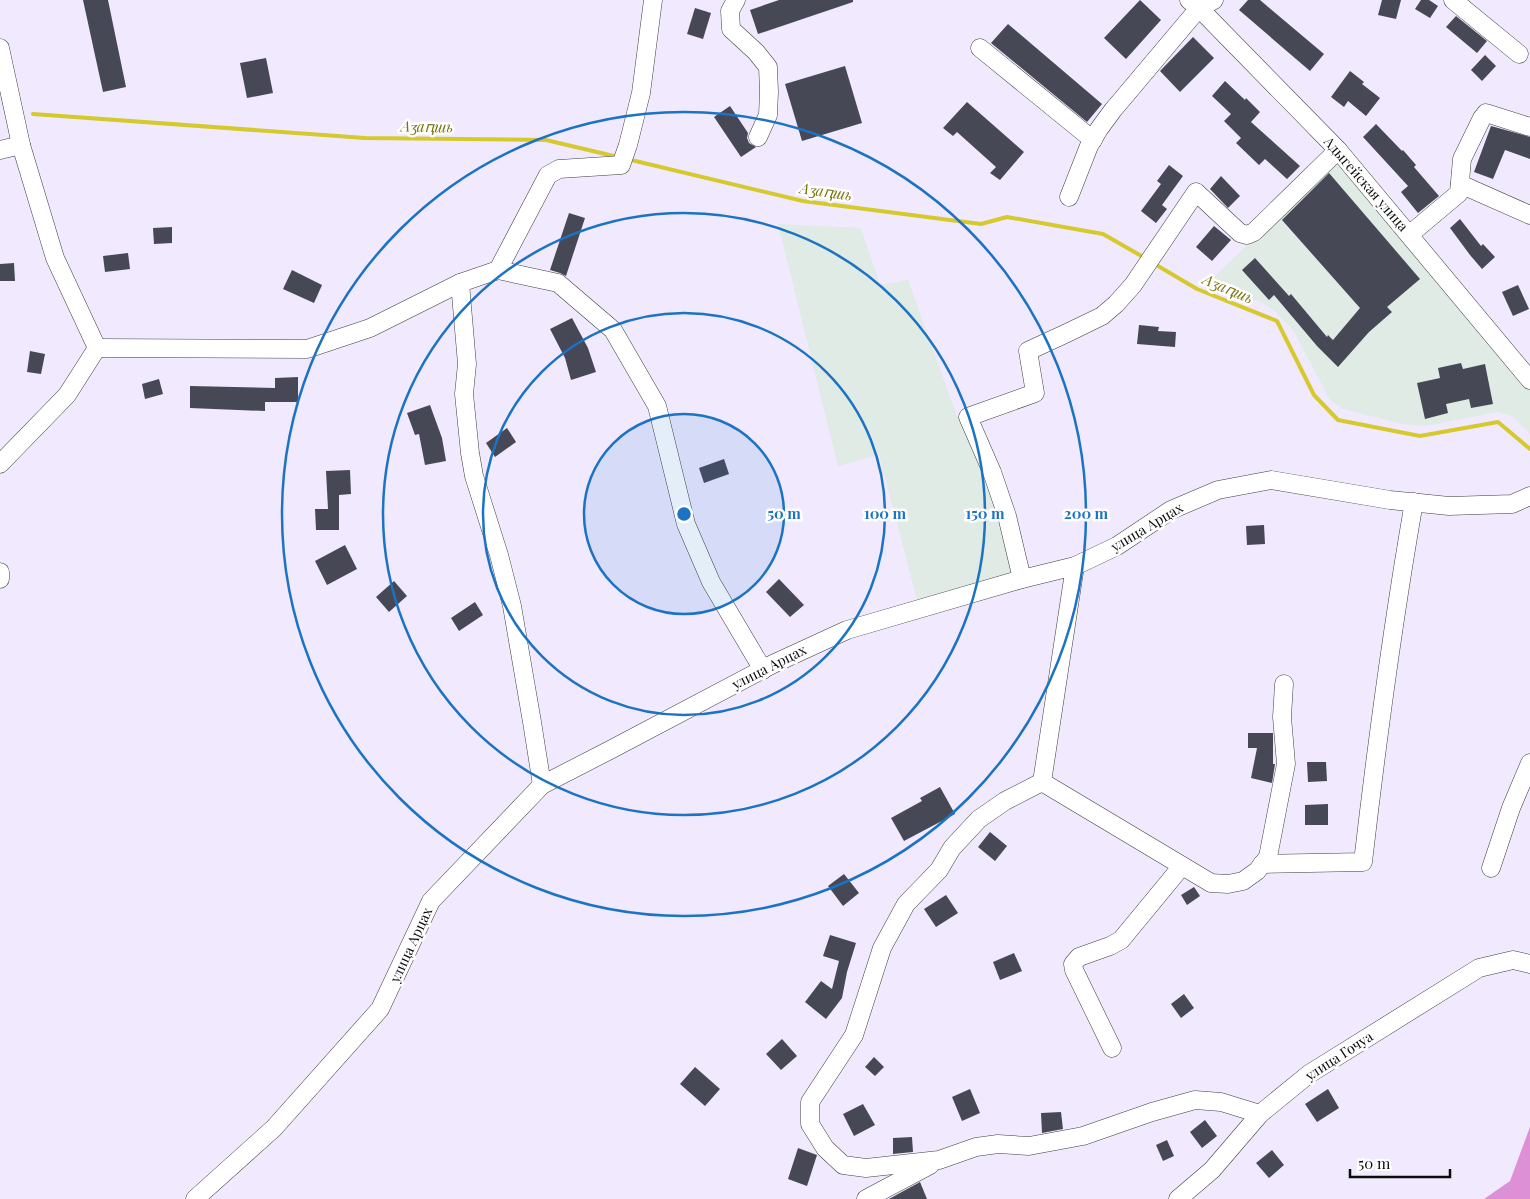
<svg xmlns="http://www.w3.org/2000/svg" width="1530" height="1199" font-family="'Playfair Display',serif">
	<rect width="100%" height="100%" fill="#f1eaff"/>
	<g fill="#dfebe4">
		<path d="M1337,158l193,222v54l-18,-18 -15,-4 -71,14 -24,-2 -59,-15 -13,-9 -37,-70 -19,-20 -15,-9 -43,-11 -8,-7z"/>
		<path d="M778,224l83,4 19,57 28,-5 49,136 5,2 28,74 23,85 -95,27 -39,-149 -41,11z"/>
	</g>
	<path fill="#dd90d6" d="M1530,1127v72h-46l26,-18z"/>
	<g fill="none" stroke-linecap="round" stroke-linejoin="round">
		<g stroke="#d5c92e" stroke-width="4">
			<path d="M33,114l332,24 181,2 72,17"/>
			<path d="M627,159l176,42 178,23 26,-7 96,17 42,24"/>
			<path d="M1153,263l44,26 80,32 37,74 24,25 82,16 78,-14 32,27"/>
		</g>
	</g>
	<g fill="#474855">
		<path d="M83,0h25l18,87 -23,5z"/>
		<path d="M779,0h74v2l-95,32 -8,-24z"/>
		<path d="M1140,0l21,20 -35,39 -22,-21z"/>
		<path d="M1248,0h12l64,54 -14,17 -71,-61z"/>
		<path d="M1382,0h19l-5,19 -18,-4z"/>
		<path d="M1421,0h8l9,6 -8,12 -15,-9z"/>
		<path d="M695,8l16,5 -8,26 -16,-5z"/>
		<path d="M1456,16l31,25 -10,12 -31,-26z"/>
		<path d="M1008,24l94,80 -15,18 -96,-79z"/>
		<path d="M1193,37l21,21 -34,34 -20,-21z"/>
		<path d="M1485,55l11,11 -14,15 -11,-11z"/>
		<path d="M266,58l7,35 -26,5 -7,-35z"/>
		<path d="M845,66l17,57 -60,18 -17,-57z"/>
		<path d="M1350,71l14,11 -2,2 18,14 -14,18 -18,-15 -4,6 -13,-10z"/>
		<path d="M1225,81l20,19 1,-2 14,14 -9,10 49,44 -13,13 -22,-20 -6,6 -23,-22 5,-5 -17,-17 7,-7 -19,-18z"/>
		<path d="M967,102l57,50 -24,28 -10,-7 6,-6 -39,-35 -4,4 -10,-8z"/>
		<path d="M730,106l18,27 -1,5 2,5 7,4 -15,10 -27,-40z"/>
		<path d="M1376,124l26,27 1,-1 13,15 -2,2 25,29 -21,17 -17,-21 7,-6 -45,-49z"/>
		<path d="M1491,126l39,11v22l-25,-9 -12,29 -19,-7z"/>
		<path d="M1169,165l14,11 -21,29 5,4 -11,14 -15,-12 20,-27 -4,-3z"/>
		<path d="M1329,173l91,106 -33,28 5,5 -23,20 -31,35 -21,-21 -43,-51 -5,5 -27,-30 13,-12 34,38 2,-2 36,43 1,-2 5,5 27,-32 -78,-88z"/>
		<path d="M1221,176l19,20 -12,12 -18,-19z"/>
		<path d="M569,213l16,5 -19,58 -6,-3 -10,-3z"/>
		<path d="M1460,219l21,27 2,-2 12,13 -13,12 -12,-14 -20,-27z"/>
		<path d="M1214,226l17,14 -19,21 -16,-14z"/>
		<path d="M172,227v16l-18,1 -1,-16z"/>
		<path d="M128,253l2,16 -25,3 -2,-16z"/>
		<path d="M14,263l1,18h-15v-17z"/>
		<path d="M292,270l30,15 -8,18 -31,-14z"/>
		<path d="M1518,285l11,24 -16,7 -11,-24z"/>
		<path d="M572,318l16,30 8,24 -25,8 -6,-22 -15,-29z"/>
		<path d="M1139,325l20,2 -1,4 18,1 -1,15 -38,-3z"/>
		<path d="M30,351l15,3 -4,20 -14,-2z"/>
		<path d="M1461,363l2,6 22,-5 8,40 -22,4 -2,-9 -23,5 2,9 -23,6 -8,-36 23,-5 -2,-10z"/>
		<path d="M298,377v25h-33v9l-75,-3v-22l85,2v-10z"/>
		<path d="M159,379l4,15 -18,5 -3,-15z"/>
		<path d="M430,405l12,33 4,23 -21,4 -6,-31 -4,1 -8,-22z"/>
		<path d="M507,428l9,14 -21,15 -9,-14z"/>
		<path d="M724,459l5,15 -25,9 -5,-15z"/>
		<path d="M350,470l1,24 -12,1v35h-23l-1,-21h13l-2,-38z"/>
		<path d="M1264,525l1,19 -18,1 -1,-19z"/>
		<path d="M345,545l12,24 -30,16 -12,-24z"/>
		<path d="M779,579l25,26 -14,12 -24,-25z"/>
		<path d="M394,581l13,15 -18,16 -13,-15z"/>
		<path d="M475,602l8,13 -24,16 -8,-13z"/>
		<path d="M1248,733h25v31h2l-3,19 -21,-5 6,-30h-9z"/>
		<path d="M1307,762h19l1,19 -19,1z"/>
		<path d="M940,787l15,27 -51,27 -13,-23 31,-17 -2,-3z"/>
		<path d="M1328,804v21h-23v-20z"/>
		<path d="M990,832l17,14 -12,15 -17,-14z"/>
		<path d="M844,874l15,19 -16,13 -15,-20z"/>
		<path d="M1194,887l6,9 -13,9 -6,-10z"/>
		<path d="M946,895l12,18 -22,14 -12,-18z"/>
		<path d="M830,935l26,8 -9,29 -5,26 -16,21 -21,-17 16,-21 11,8 7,-28 -16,-5z"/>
		<path d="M1014,953l8,18 -22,9 -7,-18z"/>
		<path d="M1184,994l10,14 -13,10 -10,-14z"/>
		<path d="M782,1039l15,17 -16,14 -15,-16z"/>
		<path d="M874,1057l10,10 -9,9 -10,-9z"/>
		<path d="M695,1067l25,22 -15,17 -25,-22z"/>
		<path d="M970,1089l10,24 -18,8 -10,-24z"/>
		<path d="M1328,1089l11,19 -22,14 -12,-18z"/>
		<path d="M863,1104l12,21 -21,11 -11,-22z"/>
		<path d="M1061,1112l2,17 -21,4 -1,-20z"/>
		<path d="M1205,1120l12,16 -15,12 -12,-16z"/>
		<path d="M912,1137l1,15 -20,2v-16z"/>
		<path d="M1167,1140l7,16 -11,5 -7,-16z"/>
		<path d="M798,1148l19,7 -10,31 -19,-7z"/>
		<path d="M1272,1150l12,15 -15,13 -13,-15z"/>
		<path d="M920,1182l7,17h-38z"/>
	</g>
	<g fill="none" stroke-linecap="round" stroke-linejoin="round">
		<defs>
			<g id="minor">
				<path d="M736,0l-6,11 1,18 25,23 12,15 1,25 -1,23 -10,22"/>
				<path d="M1189,0l10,8 139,142 192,230"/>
				<path d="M1453,0l66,54"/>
				<path d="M0,48l21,97 34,113 42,90"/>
				<path d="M980,48l113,92"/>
				<path d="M0,150l21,-5"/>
				<path d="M1460,184l70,31"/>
				<path d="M1069,197l20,-51 10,-17 14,-19 86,-102 15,-8"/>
				<path d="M1409,235l50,-42 3,-34 20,-41 4,-5 44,14"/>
				<path d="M498,270l50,-95 11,-6 62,-4 7,-20 13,-52 12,-93"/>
				<path d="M460,283l7,81 -3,30 6,59 4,23 25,79 13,51 20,116 10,63"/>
				<path d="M97,348l210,1 63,-21 90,-45 38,-13 60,13 55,47 44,76 29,118 25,58 52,88"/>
				<path d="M0,464l67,-69 30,-47"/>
				<path d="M1075,566l-33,216 -37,19 -26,18 -27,29 -13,22 -33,34 -24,44 -28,87 -44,67v22l15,24 18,17 23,3 73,-8 37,-13 22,-3 31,2 54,-10 69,-24 43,-12 26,2 39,12"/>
				<path d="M0,572v7"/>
				<path d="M1022,579l-15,-63 -15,-44 -24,-55 67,-24 -7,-42 39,-18 35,-17 14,-12 17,-19 63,-93 44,41 7,2 7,-3 84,-82"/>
				<path d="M1042,782l169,101 17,1 15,-3 14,-10 11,-14 18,-93 -4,-47 2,-33"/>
				<path d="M1262,864l101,-2c14,-121 30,-240 51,-360"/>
				<path d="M1491,868l20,-60 19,-45"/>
				<path d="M1112,1048l-38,-78 -1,-6 6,-7 31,-11 11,-6 61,-74"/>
				<path d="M195,1199l79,-71 106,-119 51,-108 111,-116 68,-35 163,-86 74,-34 175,-51 53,-13 42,-20 54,-36 47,-20 53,-10 119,20 59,6 63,-2 18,-8"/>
				<path d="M866,1199l64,-34"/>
				<path d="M1178,1199l34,-29 48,-56 49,-40 170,-106 34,-8 17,4"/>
			</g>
		</defs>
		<use href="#minor" stroke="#3e3e3e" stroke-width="19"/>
		<use href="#minor" stroke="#fff" stroke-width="18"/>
	</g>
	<circle cx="684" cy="514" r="100" fill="#1c72c3" fill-opacity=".12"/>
	<g fill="none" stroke="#1c72c3" stroke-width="2.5">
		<circle cx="684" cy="514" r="100"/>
		<circle cx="684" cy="514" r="201"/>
		<circle cx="684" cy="514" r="301"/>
		<circle cx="684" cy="514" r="402"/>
	</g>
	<g text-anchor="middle" stroke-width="5" stroke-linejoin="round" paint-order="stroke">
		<g font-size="14" fill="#0b0b0b" stroke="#fff">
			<text transform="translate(1366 184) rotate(49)" y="5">Адыгейская улица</text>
			<text transform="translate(1147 527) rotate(-31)" y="5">улица Арцах</text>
			<text transform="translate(769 667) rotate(-27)" y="5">улица Арцах</text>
			<text transform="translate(411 945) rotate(-65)" y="5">улица Арцах</text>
			<text transform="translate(1339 1056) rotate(-33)" y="5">улица Гочуа</text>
		</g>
		<g font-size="15" font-style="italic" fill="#78740f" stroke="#fff">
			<text transform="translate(427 127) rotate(1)" y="5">Аӡаԥшь</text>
			<text transform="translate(826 192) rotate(8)" y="5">Аӡаԥшь</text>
			<text transform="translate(1228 289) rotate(23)" y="5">Аӡаԥшь</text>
		</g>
	</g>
	<circle cx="684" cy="514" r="8" fill="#1c72c3" stroke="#fff" stroke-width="2.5"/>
	<g font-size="15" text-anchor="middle" font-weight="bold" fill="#1c72c3" stroke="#fff" stroke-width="5" stroke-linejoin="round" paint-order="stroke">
		<text x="784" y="519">50 m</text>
		<text x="885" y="519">100 m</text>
		<text x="985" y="519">150 m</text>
		<text x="1086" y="519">200 m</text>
	</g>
	<path d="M1350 1169v8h100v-8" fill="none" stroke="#0b0b0b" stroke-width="2.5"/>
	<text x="1358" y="1169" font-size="15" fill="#0b0b0b" stroke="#ffffff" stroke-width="4" paint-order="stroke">50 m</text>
</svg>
